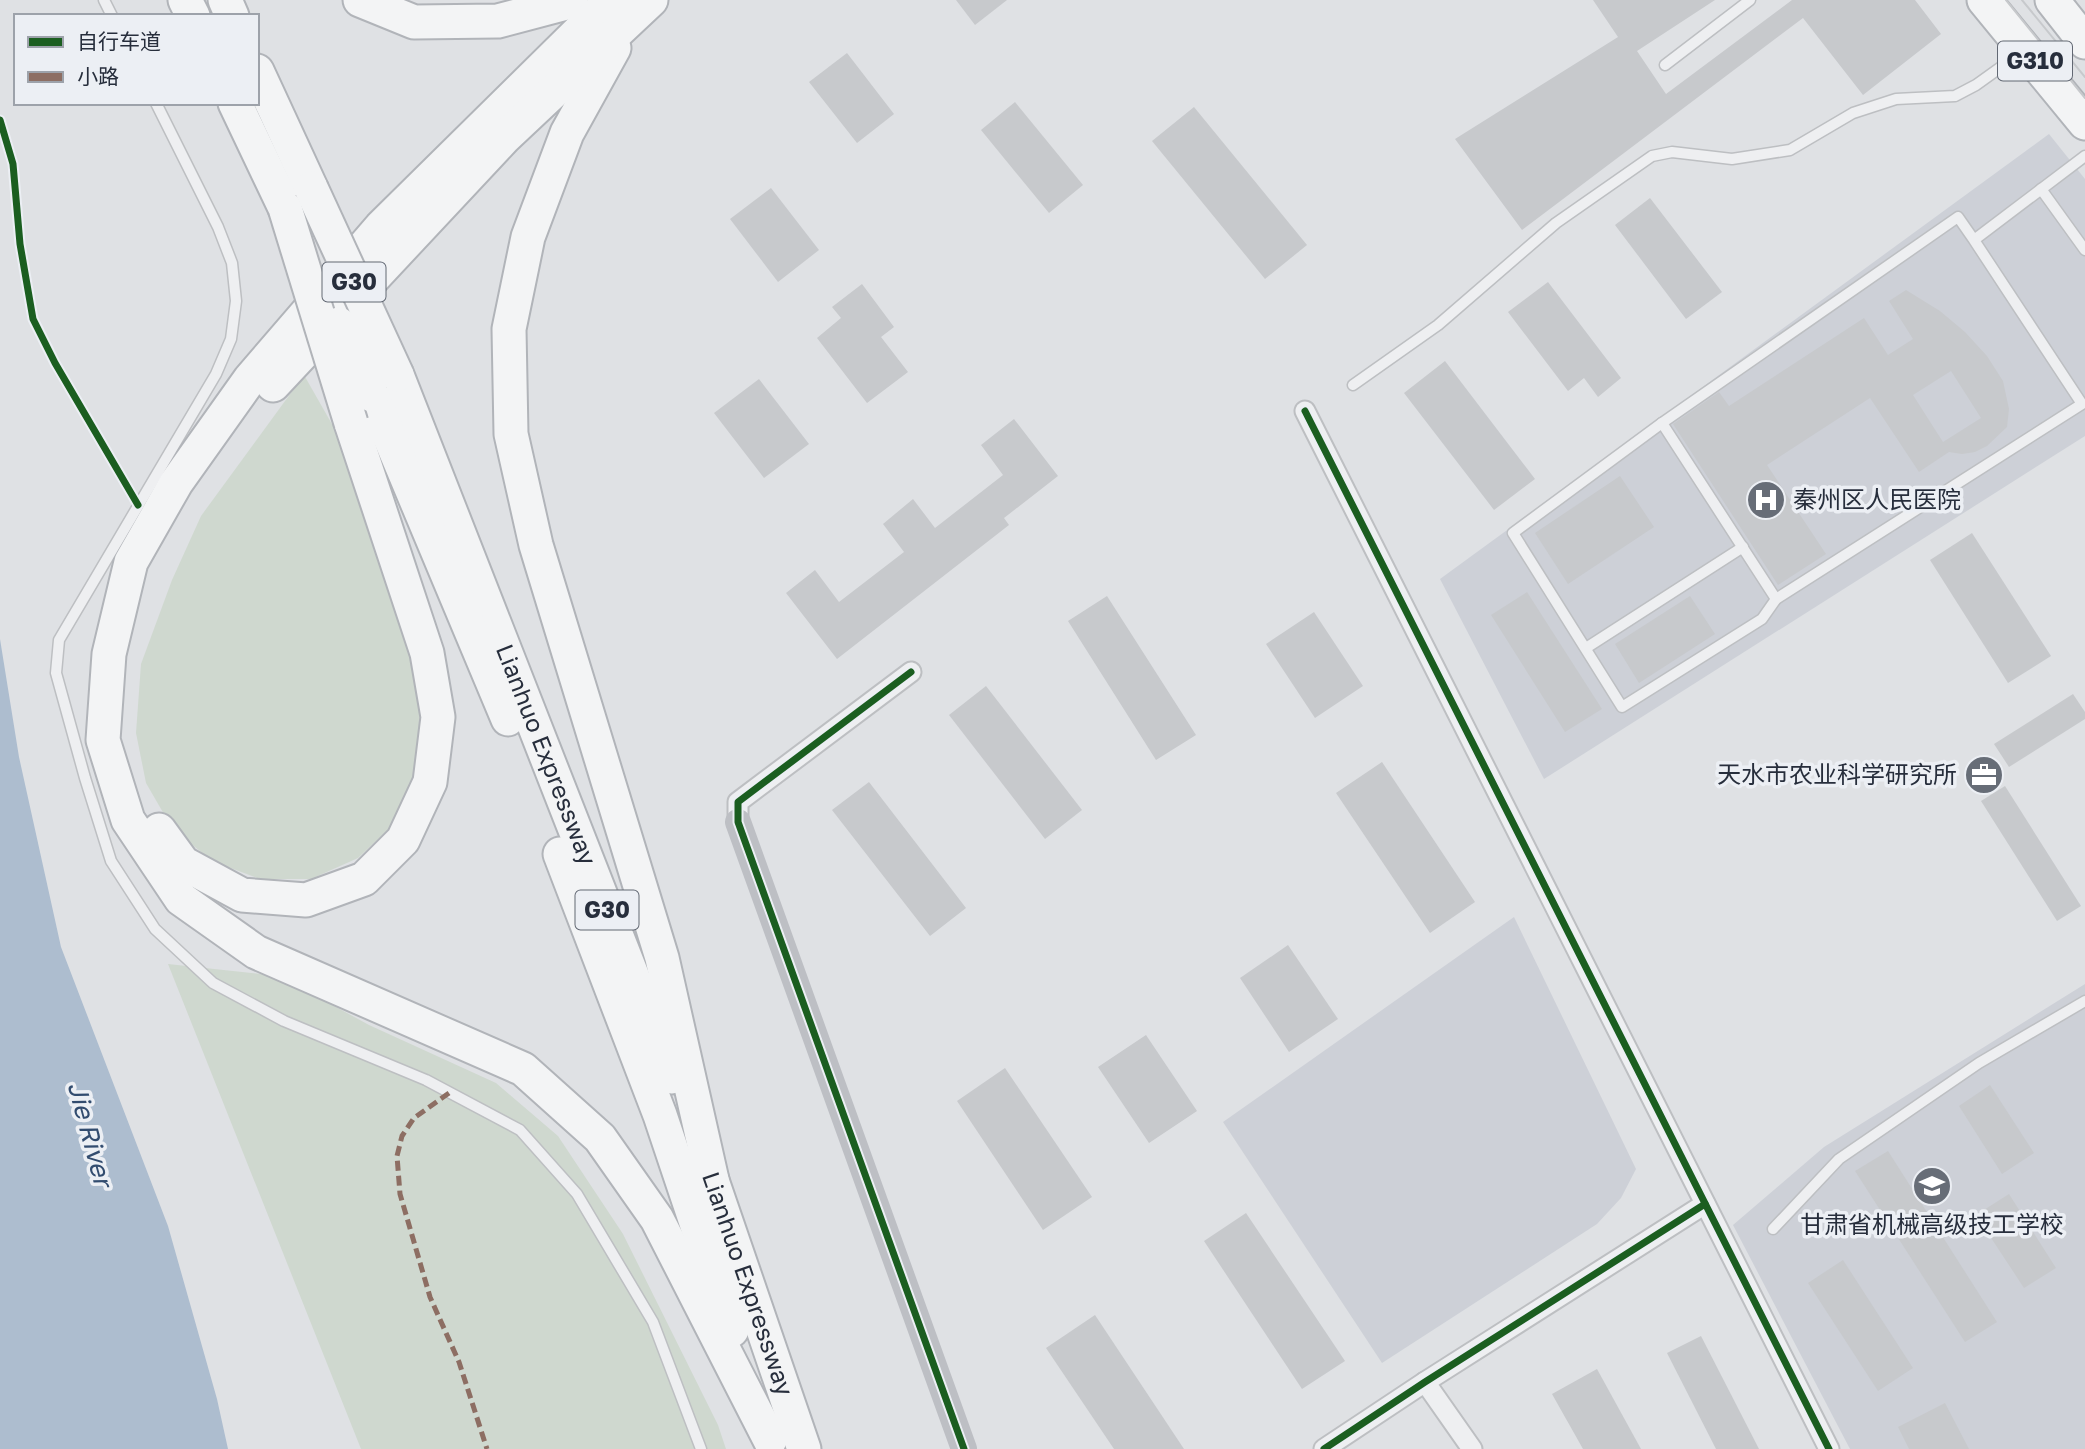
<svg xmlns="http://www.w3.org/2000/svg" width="2085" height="1449" font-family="'Golos Text','Noto Sans SC',sans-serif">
	<rect width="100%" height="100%" fill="#dfe1e4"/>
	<g fill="#cdd0d7">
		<path d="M2049,134l36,45v257l-541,343 -104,-200z"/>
		<path d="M1514,917l122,252 -15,29 -24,26 -215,139 -159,-241z"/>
		<path d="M2085,984v465h-235l-117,-224 91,-78z"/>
	</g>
	<g fill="#cfd8cf">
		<path d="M304,375l33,58 79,225 11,71 -8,50 -24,44 -37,35 -47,21h-51l-48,-18 -40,-33 -26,-45 -10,-50 5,-69 31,-84 29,-64z"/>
		<path d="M168,964l111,12 90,49 127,58 62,53 65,98 95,191 8,24h-365z"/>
	</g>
	<path fill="#adbdcf" d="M0,639l19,118 42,190 107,279 49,173 11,50h-228z"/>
	<g fill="#c7c9cc" fill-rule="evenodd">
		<path d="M956,0h51l-32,25z"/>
		<path d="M1593,0h122l-78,51 29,43 126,-94h123l26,34 -78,61 -60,-77 -281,212 -67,-91 163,-102z"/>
		<path d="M847,53l47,61 -37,29 -48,-61z"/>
		<path d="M1015,102l68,83 -34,28 -68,-83z"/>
		<path d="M1194,107l113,138 -42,34 -113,-138z"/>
		<path d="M771,188l48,62 -41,32 -48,-63z"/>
		<path d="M1650,198l72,94 -36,27 -71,-94z"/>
		<path d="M1548,282l73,96 -23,19 -14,-19 -16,13 -60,-79z"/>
		<path d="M862,284l32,43 -13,10 27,35 -41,31 -50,-65 24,-20 -9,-11z"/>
		<path d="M1906,290l34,21 25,21 22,24 16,25 6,28 -2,18 -20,19 -12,6 -13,2 -13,-2 -30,20 -49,-74 -103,67 59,89 -48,31 -105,-161 46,-32 10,14 135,-88 24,37 25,-16 -24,-38zM1951,371l30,47 -38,24 -30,-47z"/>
		<path d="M1445,361l90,118 -41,31 -90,-117z"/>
		<path d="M759,379l50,65 -45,34 -50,-65z"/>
		<path d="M1014,419l44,57 -54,42 5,7 -172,134 -51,-66 29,-23 24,32 65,-50 -21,-28 30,-25 22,29 68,-53 -22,-30z"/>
		<path d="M1620,476l34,51 -86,57 -33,-51z"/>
		<path d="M1972,533l79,123 -43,27 -78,-123z"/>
		<path d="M1527,592l75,117 -37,23 -74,-117z"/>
		<path d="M1107,596l89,139 -40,25 -88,-139z"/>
		<path d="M1690,596l25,38 -76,49 -24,-39z"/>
		<path d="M1314,612l49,74 -48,32 -49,-74z"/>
		<path d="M986,686l96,124 -37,29 -96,-124z"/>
		<path d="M2073,694l12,18v7l-76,48 -15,-23z"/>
		<path d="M1382,762l93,140 -45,31 -94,-140z"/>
		<path d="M869,782l97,126 -36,28 -98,-126z"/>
		<path d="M2005,786l76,120 -24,15 -76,-120z"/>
		<path d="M1288,945l50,74 -49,33 -49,-74z"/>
		<path d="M1146,1035l51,76 -48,32 -51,-76z"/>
		<path d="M1005,1068l87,129 -49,33 -86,-129z"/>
		<path d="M1990,1085l44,68 -32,21 -43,-68z"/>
		<path d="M1888,1151l109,171 -32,20 -110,-171z"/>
		<path d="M2009,1194l47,74 -32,20 -48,-73z"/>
		<path d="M1246,1213l99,148 -43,28 -98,-148z"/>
		<path d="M1843,1260l70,108 -35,23 -70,-108z"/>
		<path d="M1095,1315l89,134h-70l-68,-101z"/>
		<path d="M1701,1336l58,113h-43l-49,-96z"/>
		<path d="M1597,1369l44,80h-58l-31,-55z"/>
		<path d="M1945,1403l24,46h-60l-11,-22z"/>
	</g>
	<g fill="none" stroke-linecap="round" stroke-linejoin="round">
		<defs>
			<g id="lane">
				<path d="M104,0l8,16"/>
				<path d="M1665,65l85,-65"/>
				<path d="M156,103l62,124 14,36 4,38 -5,38 -15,35 -157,266 -3,33 29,105 26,83 44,68 58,54 71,38 142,59 94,50 57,64 76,128 48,127"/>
				<path d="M2041,189l44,61"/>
				<path d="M1974,240l-16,-23 -296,206 -149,110 109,174 140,-88 14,-20 306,-195 -108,-164 111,-84"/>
				<path d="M1353,385l85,-60 118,-102 96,-67 20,-4 60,7 58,-9 63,-37 43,-14 59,-3 21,-11 46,-33"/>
				<path d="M1662,423l114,176"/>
				<path d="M1586,648l157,-101"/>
				<path d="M1773,1229l66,-70 140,-96 106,-62"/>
			</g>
			<g id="street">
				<path d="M1305,411l524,1038"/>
				<path d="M738,822v-20l173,-130"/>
				<path d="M1425,1382l47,67"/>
				<path d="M1324,1449l101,-67 280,-178"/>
			</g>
			<g id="highway">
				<path d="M185,0l8,16"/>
				<path d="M225,0l7,16"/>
				<path d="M360,0l54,22 84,-1 68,-18 5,-3"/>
				<path d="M611,0l-230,227 -131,152 -74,104 -45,79 -22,92 -6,86 25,80 53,79 75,53 267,117 77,69 57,81 113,221"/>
				<path d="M1984,0l101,123"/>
				<path d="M2052,0l33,42"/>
				<path d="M614,48l-47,85 -39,104 -19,92 2,105 25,111 126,413 50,222"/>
				<path d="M257,71l54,117"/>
				<path d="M235,103l50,105"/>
				<path id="s1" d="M397,375l275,702"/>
				<path d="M273,385l231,-247 147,-138"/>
				<path d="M372,395l136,324"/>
				<path d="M159,830l24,33 59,32 64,5 58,-21 39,-39 27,-58 8,-65 -11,-64 -76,-230"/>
				<path d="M560,854l100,261 72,215"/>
				<path id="s2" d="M705,1160l99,289"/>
			</g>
		</defs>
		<use href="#lane" stroke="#bdbfc2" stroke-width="13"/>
		<use href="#street" stroke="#bdbfc2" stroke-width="23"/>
		<use href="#highway" stroke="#b1b4b9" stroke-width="37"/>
		<use href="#lane" stroke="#eeeff1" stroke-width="10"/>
		<use href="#street" stroke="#eeeff1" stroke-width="19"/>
		<path stroke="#bdbfc4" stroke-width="26" d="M738,822l226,627"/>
		<use href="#highway" stroke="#f3f4f5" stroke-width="33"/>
		<g stroke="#c7c9cc" stroke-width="2">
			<path d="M2006,0l79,98"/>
			<path d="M2022,0l63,77"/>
		</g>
		<defs>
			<g id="highway-bridge">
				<path d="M311,188l86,187"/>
				<path d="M285,208l66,215"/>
				<path d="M339,324l33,71"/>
			</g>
		</defs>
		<use href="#highway-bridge" stroke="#b1b4b9" stroke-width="37" stroke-linecap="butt"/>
		<use href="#highway-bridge" stroke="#f3f4f5" stroke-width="33"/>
		<path stroke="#8d6e63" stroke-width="5" stroke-dasharray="10 5" stroke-linecap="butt" d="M449,1093l-35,25 -12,18 -5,20 3,38 30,103 29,65 28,87"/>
		<defs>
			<g id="cycleway">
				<path d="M0,120l13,44 7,80 13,75 22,44 83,142"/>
				<path d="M1305,411l524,1038"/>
				<path d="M911,672l-173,130v20l226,627"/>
				<path d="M1324,1449l101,-67 280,-178"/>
			</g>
		</defs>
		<use href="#cycleway" stroke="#eceff4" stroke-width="11"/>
		<use href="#cycleway" stroke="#1b5e20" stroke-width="7"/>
	</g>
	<defs>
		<symbol id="hospital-disc" viewBox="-11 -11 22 22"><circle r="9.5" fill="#676d77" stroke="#eceff4"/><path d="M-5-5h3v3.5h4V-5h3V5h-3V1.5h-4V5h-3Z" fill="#fff"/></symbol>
		<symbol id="office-disc" viewBox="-11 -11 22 22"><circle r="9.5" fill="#676d77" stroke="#eceff4"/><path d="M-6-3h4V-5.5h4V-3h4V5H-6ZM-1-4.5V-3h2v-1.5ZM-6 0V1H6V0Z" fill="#fff"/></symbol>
		<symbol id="university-disc" viewBox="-11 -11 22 22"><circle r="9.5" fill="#676d77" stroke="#eceff4"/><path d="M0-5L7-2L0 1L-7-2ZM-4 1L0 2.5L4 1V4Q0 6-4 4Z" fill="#fff"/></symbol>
	</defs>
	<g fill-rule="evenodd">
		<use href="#hospital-disc" x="1744" y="478" width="44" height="44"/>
		<use href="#office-disc" x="1962" y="753" width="44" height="44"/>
		<use href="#university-disc" x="1910" y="1164" width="44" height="44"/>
	</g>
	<g text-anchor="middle" stroke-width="7" stroke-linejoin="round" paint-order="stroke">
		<g fill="#eceff4" stroke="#626873" stroke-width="2">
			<rect x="1998" y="41.5" width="74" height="39" rx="5"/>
			<rect x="322.5" y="262.5" width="63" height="39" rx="5"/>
			<rect x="575.5" y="890.5" width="63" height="39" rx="5"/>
		</g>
		<g font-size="23" font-weight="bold" fill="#272e3c">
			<text x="2035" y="69">G310</text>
			<text x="354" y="290">G30</text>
			<text x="607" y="918">G30</text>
		</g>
		<g font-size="24" fill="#272e3c" stroke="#eceff4" text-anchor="start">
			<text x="1793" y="508">秦州区人民医院</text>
			<text x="1957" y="783" text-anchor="end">天水市农业科学研究所</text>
			<text x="1932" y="1233" text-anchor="middle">甘肃省机械高级技工学校</text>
		</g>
		<g font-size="24" fill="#272e3c" stroke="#eceff4">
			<text dy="8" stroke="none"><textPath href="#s1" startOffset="408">Lianhuo Expressway</textPath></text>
			<text dy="8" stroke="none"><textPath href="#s2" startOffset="131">Lianhuo Expressway</textPath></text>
		</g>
		<g font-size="26" font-style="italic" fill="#324c6f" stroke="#eceff4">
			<text transform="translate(90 1134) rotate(75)" y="9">Jie River</text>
		</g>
	</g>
	<rect x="14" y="14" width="245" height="91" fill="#eceff4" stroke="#9da2aa" stroke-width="2"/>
	<rect x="28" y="37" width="35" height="10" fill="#1b5e20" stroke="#9da2aa" stroke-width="2"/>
	<text x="77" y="49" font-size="21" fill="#272e3c">自行车道</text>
	<rect x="28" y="72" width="35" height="10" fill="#8d6e63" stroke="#9da2aa" stroke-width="2"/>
	<text x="77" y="84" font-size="21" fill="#272e3c">小路</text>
</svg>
